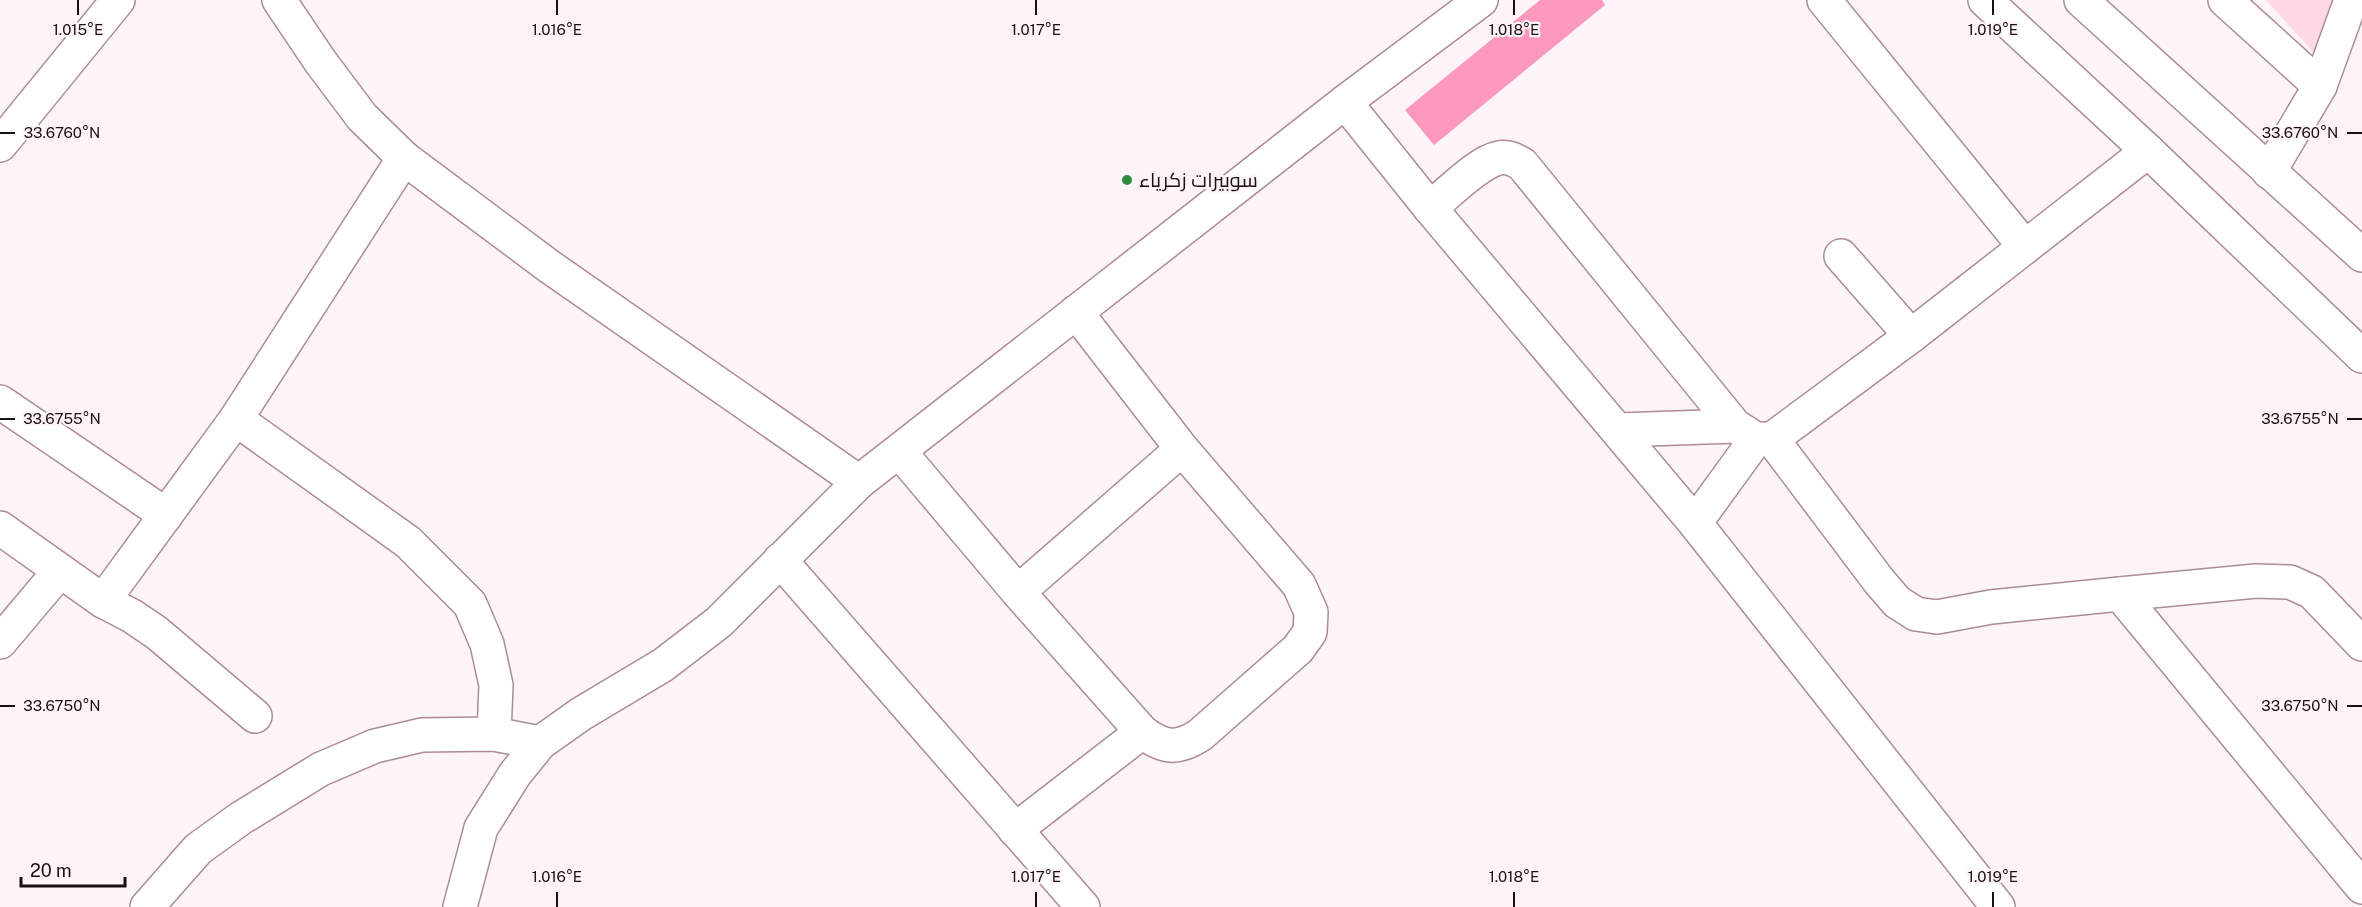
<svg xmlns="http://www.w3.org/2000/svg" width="2362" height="907" font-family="'Public Sans',Cairo,sans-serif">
	<rect width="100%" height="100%" fill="#fcf4f7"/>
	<path fill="#fed9e5" d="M2266,0h67l-16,56z"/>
	<path fill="#fc98bd" d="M1540,0h62l3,5 -171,140 -29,-35z"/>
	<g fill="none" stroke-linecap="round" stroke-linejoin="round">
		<defs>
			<g id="street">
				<path d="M279,0l41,61 42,56 42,41 146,109 309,215"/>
				<path d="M1824,0l201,247"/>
				<path d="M2081,0l281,255"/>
				<path d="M2225,0l95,86"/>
				<path d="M1345,102l85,106 265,315 303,384"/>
				<path d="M0,145l118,-145"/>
				<path d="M2269,172l51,-86 31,-86"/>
				<path d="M1430,208c17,-13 48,-46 69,-50 8,-2 16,2 23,6l213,262"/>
				<path d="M1841,256l70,80"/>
				<path d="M0,402l166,113"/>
				<path d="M236,419l172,123 62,62 17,40 9,41 -2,49"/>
				<path d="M1618,430l117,-4 13,8"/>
				<path d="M1772,439l107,142 18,21 19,12 21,3 54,-10 129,-13 136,-13 34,1 22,10 50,52"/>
				<path d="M899,451l119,141 124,140c22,16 35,18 58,3l98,-86 12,-17 1,-20 -12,-27 -117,-136 -106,-137"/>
				<path d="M1695,523l61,-84h16l139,-103 237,-185"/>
				<path d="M0,528l103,73 29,15 25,17 98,83"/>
				<path d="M780,560l303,347"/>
				<path d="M1018,592l164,-143"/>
				<path d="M2120,594l242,293"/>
				<path d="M103,601l133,-182 168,-261"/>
				<path d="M0,642l59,-70"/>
				<path d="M1015,830l127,-98"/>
				<path d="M147,907l51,-58 43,-31 80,-49 54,-23 47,-11 72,-1 46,9"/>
			</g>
			<path id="secondary" d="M460,907l21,-79 34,-54 25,-31 41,-29 82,-49 56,-43 140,-140 486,-380 136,-102"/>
			<path id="primary" d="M1985,0l163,151 214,205"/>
		</defs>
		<use href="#street" stroke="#ac8b96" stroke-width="36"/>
		<use href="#secondary" stroke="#ac8b96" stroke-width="36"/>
		<use href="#primary" stroke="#ac8b96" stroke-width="36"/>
		<use href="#street" stroke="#fff" stroke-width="33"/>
		<use href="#secondary" stroke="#fff" stroke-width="33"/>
		<use href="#primary" stroke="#fff" stroke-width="33"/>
	</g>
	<path fill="none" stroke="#1a0f13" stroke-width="2" d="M78,0v15M557,0v15M1036,0v15M1514,0v15M1993,0v15M0,133h15M2347,133h15M0,419h15M2347,419h15M0,706h15M2347,706h15M557,892v15M1036,892v15M1514,892v15M1993,892v15"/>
	<circle fill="#2e8d40" stroke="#fcf4f7" stroke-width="2" cx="1127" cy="180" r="6"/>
	<g text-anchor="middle" stroke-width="4.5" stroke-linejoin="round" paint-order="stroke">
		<g font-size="20" fill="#1a0f13" stroke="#fcf4f7" text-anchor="start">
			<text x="1139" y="187">سوبيرات زكرياء</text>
		</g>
	</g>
	<g font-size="15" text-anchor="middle" fill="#1a0f13" stroke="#fcf4f7" stroke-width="4.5" stroke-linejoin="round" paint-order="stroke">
		<text x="78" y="35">1.015°E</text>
		<text x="557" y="35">1.016°E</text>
		<text x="1036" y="35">1.017°E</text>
		<text x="1514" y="35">1.018°E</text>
		<text x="1993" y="35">1.019°E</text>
		<text x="62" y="138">33.6760°N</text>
		<text x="2300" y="138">33.6760°N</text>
		<text x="62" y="424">33.6755°N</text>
		<text x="2300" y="424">33.6755°N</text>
		<text x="62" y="711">33.6750°N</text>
		<text x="2300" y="711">33.6750°N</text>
		<text x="557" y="882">1.016°E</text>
		<text x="1036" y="882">1.017°E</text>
		<text x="1514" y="882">1.018°E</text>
		<text x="1993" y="882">1.019°E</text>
	</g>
	<path d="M21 877v9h104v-9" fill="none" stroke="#1a0f13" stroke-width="3"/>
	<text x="30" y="877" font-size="18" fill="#1a0f13" stroke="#fcf4f7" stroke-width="4.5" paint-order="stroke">20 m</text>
</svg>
